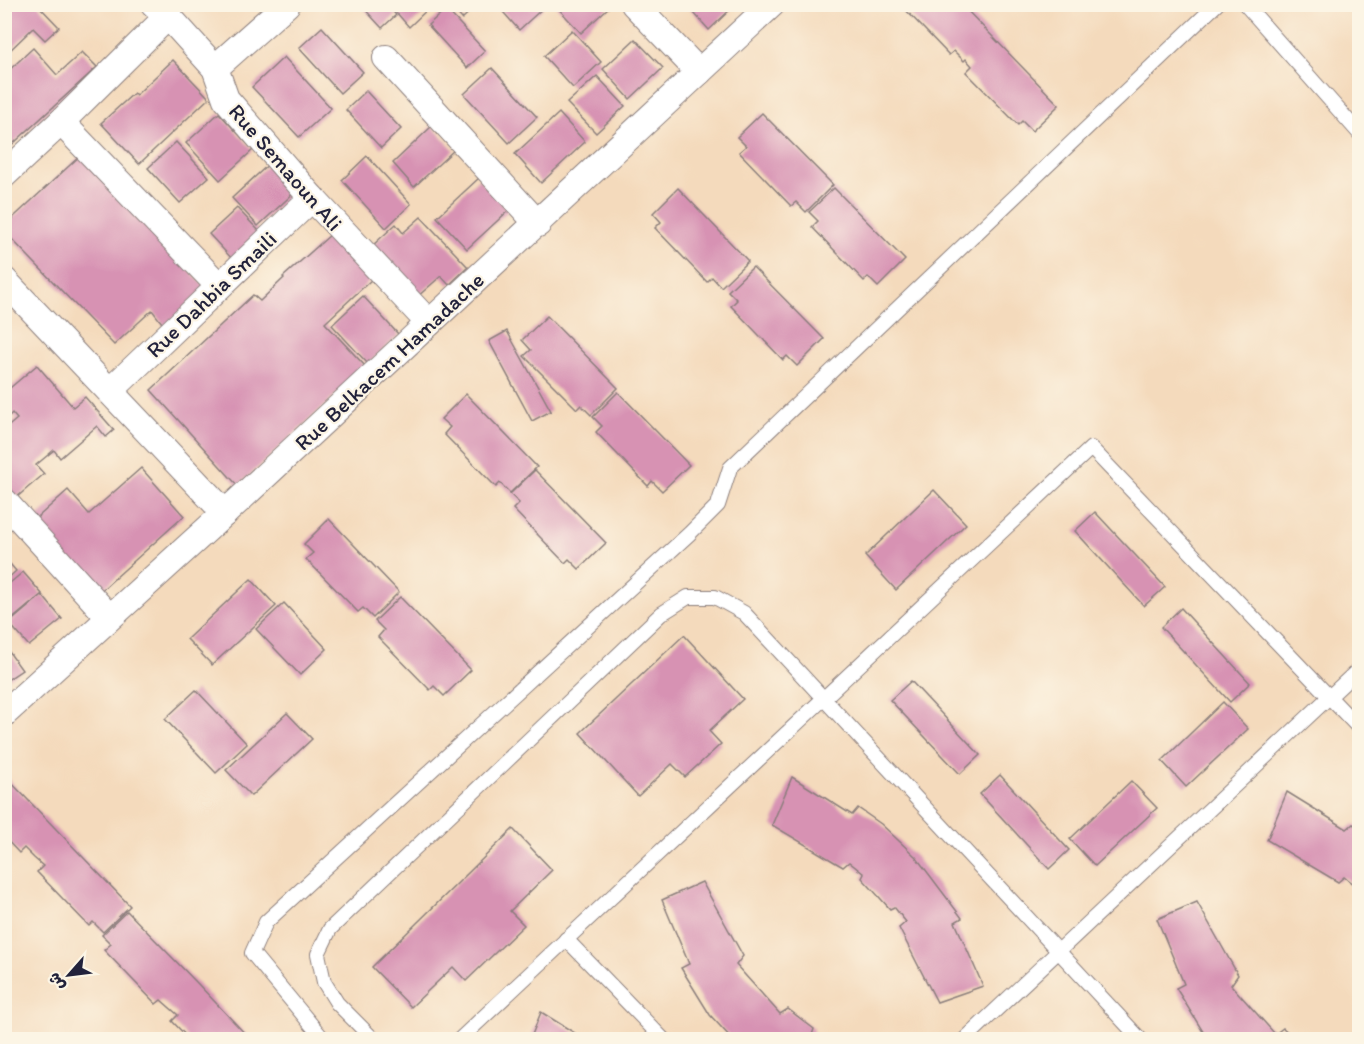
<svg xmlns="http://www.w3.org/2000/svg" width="1364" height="1044" font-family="Itim,'Playpen Sans Arabic',sans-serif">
	<rect width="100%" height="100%" fill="#fcf5e5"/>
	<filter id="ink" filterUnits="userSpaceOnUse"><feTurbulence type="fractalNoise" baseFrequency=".0167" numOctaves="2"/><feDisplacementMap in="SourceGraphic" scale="12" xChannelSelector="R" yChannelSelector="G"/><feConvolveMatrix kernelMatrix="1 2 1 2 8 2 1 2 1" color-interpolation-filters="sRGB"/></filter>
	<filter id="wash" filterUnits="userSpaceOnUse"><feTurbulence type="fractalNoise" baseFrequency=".008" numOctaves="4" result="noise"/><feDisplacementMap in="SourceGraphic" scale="24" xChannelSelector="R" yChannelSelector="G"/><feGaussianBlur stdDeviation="1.35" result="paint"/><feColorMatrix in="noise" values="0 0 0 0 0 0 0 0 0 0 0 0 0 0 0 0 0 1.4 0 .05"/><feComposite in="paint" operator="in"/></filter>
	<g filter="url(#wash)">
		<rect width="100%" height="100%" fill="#f4dabc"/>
		<g id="blocks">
			<g fill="#d792b3">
				<path d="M4,4h33l22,23 -14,13 -12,-12 -29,28z"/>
				<path d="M360,4h26l10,11 -14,13z"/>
				<path d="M389,4h44l-24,23z"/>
				<path d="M449,4h29l-16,15z"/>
				<path d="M496,4h44l3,4 -24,22z"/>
				<path d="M554,4h51l3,4 -27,25z"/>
				<path d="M686,4h50l-27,26z"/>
				<path d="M900,4h61l98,101 -27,26 -10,-10 -4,4 -52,-53 6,-6 -6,-7 -2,2 -10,-10 -5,4z"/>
				<path d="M446,9l39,42 -18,17 -39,-43z"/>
				<path d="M322,27l41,45 -23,21 -41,-45z"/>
				<path d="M572,30l29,32 -28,26 -29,-32z"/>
				<path d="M635,39l28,29 -33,31 -27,-30z"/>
				<path d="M33,48l24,27 25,-23 15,15 -93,85v-75l3,-3 -1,-1z"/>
				<path d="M284,57l47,51 -32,29 -47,-50z"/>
				<path d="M173,60l36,38 -70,66 -38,-41 33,-30 2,2z"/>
				<path d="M492,68l45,49 -28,26 -45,-49z"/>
				<path d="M597,76l28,30 -29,27 -29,-30z"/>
				<path d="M366,91l35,38 -20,19 -35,-38z"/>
				<path d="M219,113l34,37 -33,30 -34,-37z"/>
				<path d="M559,113l26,29 -44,41 -26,-29z"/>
				<path d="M762,113l71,72 -27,27 -10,-10 -5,4 -52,-54 7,-6 -9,-9z"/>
				<path d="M432,126l22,24 -40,37 -21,-24z"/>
				<path d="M176,142l33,35 -29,26 -32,-35z"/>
				<path d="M82,154l124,134 -41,39 -13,-17 -38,35 -110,-114v-5z"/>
				<path d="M367,156l44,48 -25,24 -44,-48z"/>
				<path d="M271,162l26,28 -39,36 -26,-28z"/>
				<path d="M479,178l30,32 -42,39 -30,-32z"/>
				<path d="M678,188l70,73 -27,26 -9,-10 -5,5 -52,-54 6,-6 -8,-9z"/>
				<path d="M834,188l71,72 -27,27 -10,-10 -4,4 -52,-54 6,-6 -9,-9z"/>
				<path d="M237,208l25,26 -28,27 -25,-27z"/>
				<path d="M421,217l47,50 -19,18 -8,-9 -24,21 -45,-51 24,-22 7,9z"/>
				<path d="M330,235l41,45 -46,43 41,44 -128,119 -87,-96 102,-95 7,6 24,-23 -1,-1z"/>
				<path d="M753,267l71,72 -27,27 -10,-10 -4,4 -52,-54 6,-6 -9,-9z"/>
				<path d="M363,296l36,39 -31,29 -36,-39z"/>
				<path d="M547,316l71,72 -27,27 -10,-10 -4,4 -53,-53 7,-6 -9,-10z"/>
				<path d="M507,331l44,80 -19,10 -43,-80z"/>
				<path d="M37,365l36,42 12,-10 29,33 -8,7 -9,-11 -37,32 -6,-8 -18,15 8,9 -34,29 -6,-7v-66l13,-11 -5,-6 -6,6 -2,-2v-24z"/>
				<path d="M618,392l71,73 -27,26 -10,-10 -4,5 -52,-54 6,-6 -9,-9z"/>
				<path d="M466,394l71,73 -27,26 -10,-10 -4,4 -52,-53 6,-7 -9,-8z"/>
				<path d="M141,468l43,48 -90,81 -64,-73 38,-34 21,24z"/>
				<path d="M535,470l71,73 -27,26 -10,-10 -4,4 -52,-54 6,-6 -9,-9z"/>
				<path d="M934,490l32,34 -70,66 -31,-34z"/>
				<path d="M1095,512l70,75 -21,19 -69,-75z"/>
				<path d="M329,519l70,73 -26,26 -10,-10 -5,4 -52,-53 7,-6 -9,-9z"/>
				<path d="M5,558l11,13 -11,10z"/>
				<path d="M23,572l19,22 -38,32v-38z"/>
				<path d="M251,579l25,27 -64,59 -25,-26z"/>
				<path d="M42,595l20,24 -33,27 -20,-23z"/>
				<path d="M400,597l71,73 -27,26 -10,-10 -4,4 -52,-53 6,-7 -9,-9z"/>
				<path d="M284,603l43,46 -27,26 -44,-46z"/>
				<path d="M1181,608l69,75 -20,19 -69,-75z"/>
				<path d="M684,635l59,64 -34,32 12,13 -36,33 -13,-13 -34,32 -58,-63z"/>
				<path d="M4,645l18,25 -18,12z"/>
				<path d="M911,681l69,74 -20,19 -70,-74z"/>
				<path d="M196,690l51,54 -31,29 -51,-54z"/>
				<path d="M1223,702l25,27 -62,58 -24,-26z"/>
				<path d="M287,713l25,26 -61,57 -25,-26z"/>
				<path d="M4,775l126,131 -27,26 -10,-10 -4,4 -52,-54 6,-6 -9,-8 -10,-10 -5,5 -15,-16z"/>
				<path d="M1000,775l69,75 -20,19 -69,-75z"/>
				<path d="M792,777l60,38 6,-7 23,16 35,33 46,61 -7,4 28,64 -46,16 -38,-74 7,-6 -12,-15 -4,2 -28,-31 2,-4 -15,-12 -6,5 -71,-42z"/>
				<path d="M1131,781l26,27 -62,58 -25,-27z"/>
				<path d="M1287,792l60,37 6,-5 7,4v69l-3,-3 2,-5 -15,-12 -6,5 -71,-42z"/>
				<path d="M513,829l39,41 -42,41 14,14 -58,56 -13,-14 -42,40 -39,-40z"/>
				<path d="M702,882l41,74 -7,9 44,49 8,-5 26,20 -2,6 7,5h-86l-23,-25 -29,-47 8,-4 -27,-64z"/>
				<path d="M1197,902l41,73 -7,10 44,49 8,-6 14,12h-87l-5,-5 -29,-47 8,-4 -27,-65z"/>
				<path d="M127,911l71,73 53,56h-61l-18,-19 6,-6 -17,-15 -5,4 -52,-54 7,-6 -9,-9z"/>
				<path d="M541,1012l45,28h-56z"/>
			</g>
		</g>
	</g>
	<g filter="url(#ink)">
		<use href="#blocks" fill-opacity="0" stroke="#8b7e7c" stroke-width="1.5"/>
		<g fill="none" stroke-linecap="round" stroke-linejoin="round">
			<defs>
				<g id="service">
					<path d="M1245,4l115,130"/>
					<path d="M566,939l98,101"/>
					<path d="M324,1040l-72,-87 14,-31 423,-388 29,-29 12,-37 487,-464"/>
					<path d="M374,1040l-37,-37 -13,-21 -6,-28 12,-25 331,-315 27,-17h27l29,16 397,427"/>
					<path d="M459,1040l632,-592 269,281"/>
					<path d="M964,1040l396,-372"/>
				</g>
				<g id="minor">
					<path d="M154,4l14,12 47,52 11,31 86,99 117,125"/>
					<path d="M634,4l65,68"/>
					<path d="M386,58l152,166"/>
					<path d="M215,68l72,-64"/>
					<path d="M61,122l158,164"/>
					<path d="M4,175l57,-53 107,-106"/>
					<path d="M4,280l221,233"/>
					<path d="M110,391l202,-193"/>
					<path d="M4,501l105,116"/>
					<path d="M4,714l221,-201 547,-509"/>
				</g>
			</defs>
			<use href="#service" stroke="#8b7e7c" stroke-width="16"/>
			<use href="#minor" stroke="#8b7e7c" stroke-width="28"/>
			<use href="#service" stroke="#fff" stroke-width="14"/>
			<use href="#minor" stroke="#fff" stroke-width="26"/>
		</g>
	</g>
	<g text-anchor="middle" stroke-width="4.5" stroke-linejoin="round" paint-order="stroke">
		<g font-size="22" fill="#22223b" stroke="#fcf5e5">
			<text transform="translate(286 167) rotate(49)" y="8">Rue Semaoun Ali</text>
			<text transform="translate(211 294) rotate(-44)" y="8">Rue Dahbia Smaili</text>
			<text transform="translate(389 361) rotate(-43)" y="8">Rue Belkacem Hamadache</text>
		</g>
	</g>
	<rect width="1364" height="1044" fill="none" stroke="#fcf5e5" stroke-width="24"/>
	<g transform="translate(69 975) rotate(242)" stroke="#fcf5e5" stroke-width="4.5" paint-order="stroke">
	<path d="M0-4.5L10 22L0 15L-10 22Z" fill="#22223b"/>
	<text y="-9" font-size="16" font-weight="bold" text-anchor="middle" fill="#22223b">ش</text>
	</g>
</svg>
